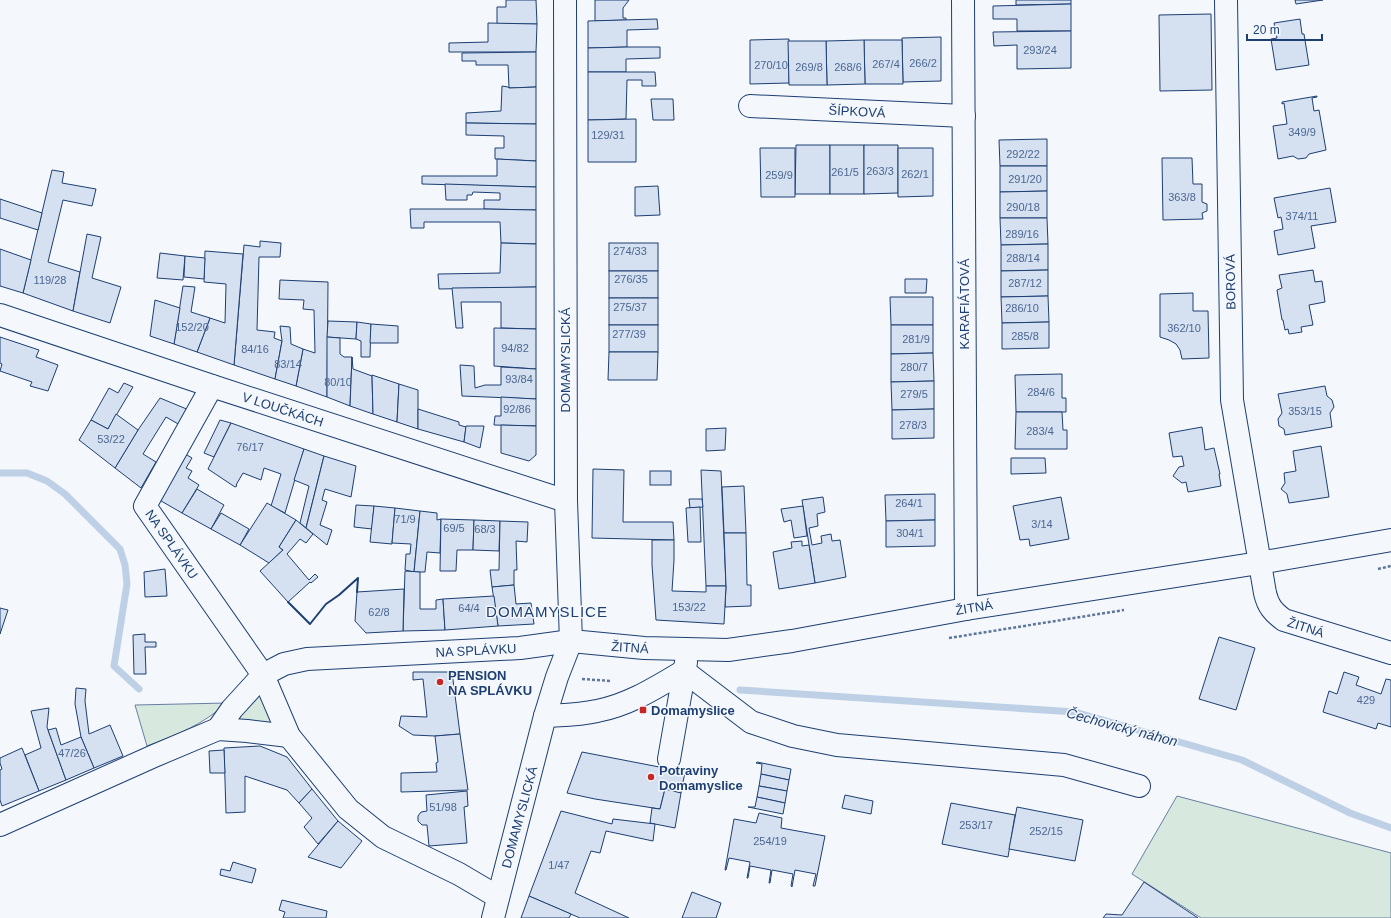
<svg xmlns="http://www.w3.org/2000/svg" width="1391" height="918" font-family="Arial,sans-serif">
	<rect width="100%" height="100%" fill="#f4f7fb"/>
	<g fill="#d7e8df" stroke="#687fa3">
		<path d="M261,691l12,32 -5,1 -31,-4z"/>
		<path d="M227,703c-25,22 -50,32 -80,43l-12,-41z"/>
		<path d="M1177,796l214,57v65h-190l-69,-44z"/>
	</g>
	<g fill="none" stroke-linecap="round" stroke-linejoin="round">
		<g stroke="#bed0e5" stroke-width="7">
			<path d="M0,473h27l20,8 18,13 55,55 5,16 2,19 -13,82 25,23"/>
			<path d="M740,690l335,22 167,48 108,53 41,15"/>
		</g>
	</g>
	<g fill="#d5e0f0" stroke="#1d3f73">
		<path d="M506,0h30l1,24h-40v-17h9z"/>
		<path d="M595,0h34l-6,8v10h3v2l-31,1z"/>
		<path d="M1016,0h55v4l-55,1z"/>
		<path d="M1295,0h28l-27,4z"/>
		<path d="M1071,4v27h-54v-12h-24v-13z"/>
		<path d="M1211,14l1,76 -52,1 -1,-76z"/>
		<path d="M657,19l1,10 -31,1v17l-39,1v-27z"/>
		<path d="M1300,19l2,15h2l5,31 -33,5 -5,-31 6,-1 -3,-15z"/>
		<path d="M488,23l49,1 -1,28h-87v-9l39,-1z"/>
		<path d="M1071,31v37l-54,1v-24l-23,1 -1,-14z"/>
		<path d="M941,37v44l-38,1 -1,-44z"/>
		<path d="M789,39v44l-39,1v-44z"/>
		<path d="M864,40h38l1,44h-38z"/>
		<path d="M864,40l1,44 -38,1 -1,-44z"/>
		<path d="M788,41h38l1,44h-38z"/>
		<path d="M627,47h33v11l-34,1v13h-38v-24z"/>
		<path d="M536,52v35l-27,1 -1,-23h-32v-4h-14v-8z"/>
		<path d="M588,72h67l1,14h-14v-6h-15l-1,39 -38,1z"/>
		<path d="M502,86l6,1 1,1 27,-1v37l-70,-1v-10l35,-2z"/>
		<path d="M1317,96v1l-5,1 2,13 5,-1 7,40 -17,4 -3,4 -8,1 -5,-3 -15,3 -5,-33 14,-2 -3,-21 -2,1v-2z"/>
		<path d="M651,99h22l1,21h-21z"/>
		<path d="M636,119v43h-48v-42z"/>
		<path d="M466,123l70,1v37l-41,-2v-11h9v-12l-38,-1z"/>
		<path d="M1047,139v27h-47l-1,-26z"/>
		<path d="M796,145h34v49h-35z"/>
		<rect x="830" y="145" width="34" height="49"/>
		<path d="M864,145h34v48l-34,1z"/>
		<path d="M760,148h35v49h-34z"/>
		<path d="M898,148h35v48l-35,1z"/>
		<path d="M1162,158h30l1,26h9v18l5,2v7l-5,2 1,6 -40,1z"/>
		<path d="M497,159l39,2v26l-114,-3v-8h75z"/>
		<path d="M1000,166h47v25l-47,1z"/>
		<path d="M52,170l12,2 -2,11 34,6 -4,17 -29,-6 -15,62 32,10 -7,39 -50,-18z"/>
		<path d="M445,184l91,3v23l-52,-1v-9h16v-7l-27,-1 -1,3h-5v5h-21z"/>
		<path d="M658,186l2,29 -25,1v-29z"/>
		<path d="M1330,188l6,34 -25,4 4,22 -37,7 -4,-24 9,-2 -2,-12 -3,1 -4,-20z"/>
		<path d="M1047,191v27h-47v-26z"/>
		<path d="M0,199l42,14 -4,17 -38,-12z"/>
		<path d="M410,209h74l52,1v34l-35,-1 -1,-21h-76v6h-13z"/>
		<path d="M1000,218h47l1,26 -47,1z"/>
		<path d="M87,234l14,3 -9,41 29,9 -11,36 -37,-12z"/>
		<path d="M260,241l21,2 -1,14h-21l-2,73 18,2 -1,6 8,3 -7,38 -41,-14 10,-120 16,2z"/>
		<path d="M501,243l35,1v43l-97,2 -1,-15 62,-1z"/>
		<rect x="609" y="243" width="49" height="28"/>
		<path d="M1048,244v26l-47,1v-26z"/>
		<path d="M0,249l31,11 -8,33 -23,-7z"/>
		<path d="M205,251l38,3 -9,111 -37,-13 13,-34 15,5 1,-39 -22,-2z"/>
		<path d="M160,253l25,3 -2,24 -26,-2z"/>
		<path d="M185,256l20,2 -1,21 -20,-2z"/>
		<path d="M1048,270v26l-47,1v-26z"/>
		<path d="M1313,270l2,12 7,-1 3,21 -16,3 4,20 -12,2 1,5 -13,2 -1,-5 -3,1 -2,-10h-1l-5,-30 5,-2 -3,-13z"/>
		<rect x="609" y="271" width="49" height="27"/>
		<path d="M905,279h22l-1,14h-21z"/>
		<path d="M280,280l48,2 -1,115 -31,-11 7,-37 12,4 -1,-43 -11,-1 1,-9 -25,-1z"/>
		<path d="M183,286l12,1 -4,25 19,6 -13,34 -23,-8z"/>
		<path d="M536,287v42l-35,-1v-26h-40l2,26h-7l-4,-40z"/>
		<path d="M1193,293v18h15l1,47 -27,1 -2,-9 -4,-6 -7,-4 -9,-3v-43z"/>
		<path d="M1048,296l1,26 -47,1 -1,-26z"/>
		<path d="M890,297h43v28h-42z"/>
		<rect x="609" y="298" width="49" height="27"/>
		<path d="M155,300l25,8 -6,36 -24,-8z"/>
		<path d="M328,321l29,1 -1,17 -29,-2z"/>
		<path d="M357,322l14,2 -1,33h-9v-16l-5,-2z"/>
		<path d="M1049,322v26l-47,1v-26z"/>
		<path d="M371,324l27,2v17h-28z"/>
		<rect x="609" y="325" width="49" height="27"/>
		<path d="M891,325h42v28l-42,1z"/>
		<path d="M280,326l10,1 1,17 12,5 -7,37 -21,-7 7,-38z"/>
		<path d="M494,328l42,1v40l-42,-3z"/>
		<path d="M0,337l39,13 -3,7 22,8 -10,26 -18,-5 2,-4 -32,-11 2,-7 -2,-1z"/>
		<path d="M327,337l13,1v16l4,3h8l-2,49 -23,-9z"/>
		<path d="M609,352h49l-1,28h-49z"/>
		<path d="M933,353l1,28 -43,1v-28z"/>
		<path d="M352,357l1,12 19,7 1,38 -23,-8z"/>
		<path d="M460,365l14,1 1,22 10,-3h16v-18l35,2v30l-74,-3z"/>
		<path d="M1062,374v24h4v14h-50l-1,-37z"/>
		<path d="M372,375l27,9 -2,38 -24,-8z"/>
		<path d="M934,381v28l-42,1 -1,-28z"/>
		<path d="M124,383l9,4 -25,42 -17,-9 18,-32 9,5z"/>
		<path d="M399,384l19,6v39l-21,-7z"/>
		<path d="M1325,386l2,10 5,4 2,7 -4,6 2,14 -47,8 -1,-6 -5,-3 -1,-7 4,-6 -4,-19z"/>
		<path d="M501,397l35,2v27l-42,-1 1,-9h6z"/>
		<path d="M160,398l29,12 -9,15 -14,-8 -23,37 13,8 -15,26 -26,-20 23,-38z"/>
		<path d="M418,409l41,13v3l7,2 -2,15 -46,-13z"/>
		<path d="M934,409v29l-42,1v-29z"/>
		<path d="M1016,412h46l1,18h4v19h-52z"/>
		<path d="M116,414l22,16 -23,38 -36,-28 12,-20 17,9z"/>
		<path d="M220,420l11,3 -17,34 -10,-4z"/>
		<path d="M231,423l73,26 -19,64 -14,-7 10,-32 -17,-6 -3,12 -18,-7 -7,12 1,1 -2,1 -27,-18z"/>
		<path d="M501,425l35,1v29l-7,6 -28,-8z"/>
		<path d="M466,426h18l-4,22 -16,-6z"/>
		<path d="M1202,427l3,23 9,-2 6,26h-1l2,12 -33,6 -2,-10 -4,1 -9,-7 6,-9 5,-1 -2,-10 -9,1 -4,-24z"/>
		<path d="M726,428l-1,22 -19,1v-22z"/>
		<path d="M1321,446l8,51 -40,6 -2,-9 -6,-5 4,-6 -1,-10 12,-2 -3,-20z"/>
		<path d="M304,449l20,7 -18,72 -6,-5 9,-37 -15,-6z"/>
		<path d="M182,452l10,6 -6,10 6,3 -4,7 11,7 -17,28 -26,-15z"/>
		<path d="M324,456l32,10 -5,31 -26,-8 -3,11 5,2 -7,23 12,5 -5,15 -21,-17z"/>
		<path d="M1011,458h34l1,15 -35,1z"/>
		<path d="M593,469l31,1 -1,52h50l1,18 -82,-2z"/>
		<path d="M701,470l20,1 5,115h-20z"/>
		<rect x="650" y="471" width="21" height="14"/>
		<path d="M744,486l2,47h-22l-2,-46z"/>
		<path d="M197,489l27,16 -13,24 -29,-16z"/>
		<path d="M935,494v26l-49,1 -1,-26z"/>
		<path d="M823,497l2,15 -8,2 1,12 -9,2 3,17 10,-2 -1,-7 10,-2 1,7 8,-1 6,37 -31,6 -13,-83z"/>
		<path d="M1061,497l8,42 -39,7 -1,-7 -9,1 -7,-34z"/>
		<path d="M689,499h13l1,8 -13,1z"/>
		<path d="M267,503l29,17 -17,27 4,3 -14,13 -29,-18z"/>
		<path d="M356,505l18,1 -2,23 -18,-2z"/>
		<path d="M374,506l21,2 -3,36 -22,-2z"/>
		<path d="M803,506l4,30 -13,2 -3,-18 -7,2 -3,-13z"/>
		<path d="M700,507l1,35h-13l-2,-34z"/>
		<path d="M395,508l25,3 -6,61 -9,-2 1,-16h4l1,-10 -19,-1z"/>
		<path d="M420,511l17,2v7l4,-1 -1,34 -13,-1 -2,20h-11z"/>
		<path d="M221,513l28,16 -9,16 -29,-16z"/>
		<path d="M441,519l33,1 -1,30h-16l-1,21h-16z"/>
		<path d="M296,520l17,14 -7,9 -6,-4 -13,15 22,26 6,-6 3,3 -7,6 -1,-1 -22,20 -28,-31 23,-21 -4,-3z"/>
		<path d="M474,520l26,1 -1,30 -26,-1z"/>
		<path d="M935,520v26l-49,1v-26z"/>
		<path d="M500,521l28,1 -1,20 -11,-1 1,29h-3v15l-22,2 -2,-17h9z"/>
		<path d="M724,533h22l1,52h4v21l-26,1 1,-21z"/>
		<path d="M652,540h22v20l-2,31 34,1v-6h20l-2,38 -68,-4 -4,-55z"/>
		<path d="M802,541v5l7,-1 6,38 -36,6 -6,-37 19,-4 -1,-6z"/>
		<path d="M165,569l2,27 -22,1 -1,-25z"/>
		<path d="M405,571l15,1v37h16v-9l7,-1 2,31 -42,1z"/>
		<path d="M514,585l2,19 15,-1 3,21 -36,2 -6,-39z"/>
		<path d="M404,589l-1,42 -37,2 -11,-12 2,-29z"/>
		<path d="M494,596l4,30 -53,4 -2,-31z"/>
		<path d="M0,608l8,2 -8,24z"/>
		<path d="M145,634v8h11v5h-11l1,27h-12l-1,-39z"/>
		<path d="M1219,637l36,11 -19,62 -37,-11z"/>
		<path d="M413,672h39l8,62 -25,2 -22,-1 -14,-9 2,-10 26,1 -4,-38 -10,1z"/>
		<path d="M1344,672l15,5 -3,8 25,9 5,-15 5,1v47l-13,-4 -2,6 -53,-17 6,-21 8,3z"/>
		<path d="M76,688l10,1 -1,12 4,33 21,-9 13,31 -29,12 -13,-31 -6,-33z"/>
		<path d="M49,708l-2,19 19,53 -27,11 -14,-36 16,-7 -10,-37z"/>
		<path d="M56,728l5,17 20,-8 13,31 -28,12 -18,-50z"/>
		<path d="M460,734l8,56 -67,2v-19l36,-1 -1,-9 2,-1 -3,-26z"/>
		<path d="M260,746l27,11 25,32 -13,14 -12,-13 -42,-14v36l-19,1 -2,-65z"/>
		<path d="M22,748l17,43 -37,15 -2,-6v-30l2,-1 -2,-6v-5z"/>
		<path d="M224,750l1,23h-15l-1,-22z"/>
		<path d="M582,752l103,20 -4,21 -16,-4 -5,20 -65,-10 -28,-6z"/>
		<path d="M757,762l34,7 -2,11 -28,-6 1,-10 -6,-1z"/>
		<path d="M761,774l28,6 -2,11 -28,-5z"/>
		<path d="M759,786l28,5 -2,12 -28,-6z"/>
		<path d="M312,789l26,32 -20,23 -14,-17 8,-9 -13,-15z"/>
		<path d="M665,789l16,4 -6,35 -25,-5 2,-15 8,1z"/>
		<path d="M467,791l1,15 -4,1 3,36 -38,3 -2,-21h-5l-4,-4v-5l3,-4 6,-1 -1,-16z"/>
		<path d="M845,795l28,6 -2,13 -29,-6z"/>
		<path d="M757,797l28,6 -2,11 -35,-7h7z"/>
		<path d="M951,803l64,12 -7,42 -66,-13z"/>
		<path d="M1017,807l66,13 -8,41 -66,-12z"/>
		<path d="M561,811l51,13 1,-5 42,5 -2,17 -47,-10 -6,22 -9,-2 -16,42 54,25h-49l-51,-22z"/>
		<path d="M759,813l23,5 -1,10 44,8 -10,50h-2l3,-12 -21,-4 -3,17 -1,-1 2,-12 -21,-4 -2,13h-1l2,-13 -21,-4 -2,12h-1l3,-16 -21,-4 -3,12h-1l9,-51 22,4z"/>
		<path d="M338,821l24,20 -21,27 -33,-11z"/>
		<path d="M233,862l23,7 -4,14 -32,-8 1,-6 9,2z"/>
		<path d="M1144,882l54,36h-95l3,-4 16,1z"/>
		<path d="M692,892l29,11 -5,15h-34z"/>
		<path d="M529,896l42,18 -2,4h-48z"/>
		<path d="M282,900l45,11 -1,7h-43l2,-6 -6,-2z"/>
	</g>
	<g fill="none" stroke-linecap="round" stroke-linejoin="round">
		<defs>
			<g id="minor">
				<path d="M963,0l3,609"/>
				<path d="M1226,0l6,400 33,193c3,13 8,19 19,27l107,33"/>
				<path d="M750,106l214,10"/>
				<path d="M0,315l212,71 354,115"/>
				<path d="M212,386l-67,120 118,169 26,61 59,73 35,28 76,37 39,23"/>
				<path d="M684,671l67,51 42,14 44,9 227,20 75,21"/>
				<path d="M545,716c17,-1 35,-1 52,-5 32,-6 60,-24 87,-40"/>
				<path d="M218,729l14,-20 31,-34 21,-11 23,-5 213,-11 51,-7 73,7 84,2 64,-9 174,-32 293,-46 132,-23"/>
				<path d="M669,759l17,-97"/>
				<path d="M0,825l154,-69 64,-27 29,2 42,5"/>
				<path d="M493,918l52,-202 12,-39 14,-36 -5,-140 -1,-501"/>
			</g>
		</defs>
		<use href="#minor" stroke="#1d3f73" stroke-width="24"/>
		<g stroke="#5e769c" stroke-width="2.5" stroke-dasharray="3 2" stroke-linecap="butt">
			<path d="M1378,569l13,-3"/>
			<path d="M949,638l175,-28"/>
			<path d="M582,679l29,2"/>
		</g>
		<use href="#minor" stroke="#f4f7fb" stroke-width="22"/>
		<path stroke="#1d3f73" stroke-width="2" d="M288,602l22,22 16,-20 13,-9 19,-17 -1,14"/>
	</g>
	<g fill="#c62828" stroke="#f4f7fb" stroke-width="1.5">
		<circle cx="440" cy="682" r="4"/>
		<rect x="639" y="706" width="8" height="8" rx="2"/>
		<circle cx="651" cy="777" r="4"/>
	</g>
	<g text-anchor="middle" stroke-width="3" stroke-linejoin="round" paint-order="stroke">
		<g font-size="11" fill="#4b6792">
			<text x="1040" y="54">293/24</text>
			<text x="923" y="67">266/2</text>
			<text x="886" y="68">267/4</text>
			<text x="771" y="69">270/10</text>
			<text x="809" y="71">269/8</text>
			<text x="848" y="71">268/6</text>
			<text x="1302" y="136">349/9</text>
			<text x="608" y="139">129/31</text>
			<text x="1023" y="158">292/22</text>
			<text x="880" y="175">263/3</text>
			<text x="845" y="176">261/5</text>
			<text x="915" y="178">262/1</text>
			<text x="779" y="179">259/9</text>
			<text x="1025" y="183">291/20</text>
			<text x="1182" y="201">363/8</text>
			<text x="1023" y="211">290/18</text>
			<text x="1302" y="220">374/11</text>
			<text x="1022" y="238">289/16</text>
			<text x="630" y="255">274/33</text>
			<text x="1023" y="262">288/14</text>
			<text x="631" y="283">276/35</text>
			<text x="50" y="284">119/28</text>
			<text x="1025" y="287">287/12</text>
			<text x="630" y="311">275/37</text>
			<text x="1022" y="312">286/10</text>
			<text x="192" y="331">152/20</text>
			<text x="1184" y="332">362/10</text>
			<text x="629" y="338">277/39</text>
			<text x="1025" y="340">285/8</text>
			<text x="916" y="343">281/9</text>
			<text x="515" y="352">94/82</text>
			<text x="255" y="353">84/16</text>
			<text x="288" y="368">83/14</text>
			<text x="914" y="371">280/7</text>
			<text x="519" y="383">93/84</text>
			<text x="338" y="386">80/10</text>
			<text x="1041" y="396">284/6</text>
			<text x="914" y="398">279/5</text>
			<text x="517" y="413">92/86</text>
			<text x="1305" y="415">353/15</text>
			<text x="913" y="429">278/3</text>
			<text x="1040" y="435">283/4</text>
			<text x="111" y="443">53/22</text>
			<text x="250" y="451">76/17</text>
			<text x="909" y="507">264/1</text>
			<text x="405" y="523">71/9</text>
			<text x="1042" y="528">3/14</text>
			<text x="454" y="532">69/5</text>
			<text x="485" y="533">68/3</text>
			<text x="910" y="537">304/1</text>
			<text x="689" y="611">153/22</text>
			<text x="469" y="612">64/4</text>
			<text x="379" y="616">62/8</text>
			<text x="1366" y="704">429</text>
			<text x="72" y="757">47/26</text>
			<text x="443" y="811">51/98</text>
			<text x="976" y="829">253/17</text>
			<text x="1046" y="835">252/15</text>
			<text x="770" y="845">254/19</text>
			<text x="559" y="869">1/47</text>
		</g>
		<g font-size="13" fill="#1d3f73" stroke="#f4f7fb">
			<text transform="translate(857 111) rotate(3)" y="5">ŠÍPKOVÁ</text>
			<text transform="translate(1230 282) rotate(-91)" y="5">BOROVÁ</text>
			<text transform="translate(964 304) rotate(-90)" y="5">KARAFIÁTOVÁ</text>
			<text transform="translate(565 360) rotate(-90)" y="5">DOMAMYSLICKÁ</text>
			<text transform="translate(283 409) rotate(18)" y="5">V LOUČKÁCH</text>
			<text transform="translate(172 544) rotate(55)" y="5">NA SPLÁVKU</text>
			<text transform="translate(974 607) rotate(-9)" y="5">ŽITNÁ</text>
			<text transform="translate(1306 627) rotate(18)" y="5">ŽITNÁ</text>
			<text transform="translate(630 647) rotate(4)" y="5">ŽITNÁ</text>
			<text transform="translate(476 650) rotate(-3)" y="5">NA SPLÁVKU</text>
			<text transform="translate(519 817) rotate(-75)" y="5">DOMAMYSLICKÁ</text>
		</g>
		<g font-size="13" font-weight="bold" fill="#1d3f73" stroke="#f4f7fb" text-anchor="start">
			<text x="448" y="680">PENSION<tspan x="448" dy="15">NA SPLÁVKU</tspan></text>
			<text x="651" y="715">Domamyslice</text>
			<text x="659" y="775">Potraviny<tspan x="659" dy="15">Domamyslice</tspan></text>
		</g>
		<g font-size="14" font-style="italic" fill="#1d3f73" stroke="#f4f7fb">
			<text transform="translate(1122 727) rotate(15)" y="5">Čechovický náhon</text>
		</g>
		<g font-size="15" letter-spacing="1" fill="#1d3f73" stroke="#f4f7fb">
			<text x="547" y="617">DOMAMYSLICE</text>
		</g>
	</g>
	<path d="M1247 34v6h75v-6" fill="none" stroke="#1d3f73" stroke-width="2"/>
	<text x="1253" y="34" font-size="12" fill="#1d3f73" stroke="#f4f7fb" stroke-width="3" paint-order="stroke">20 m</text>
</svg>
